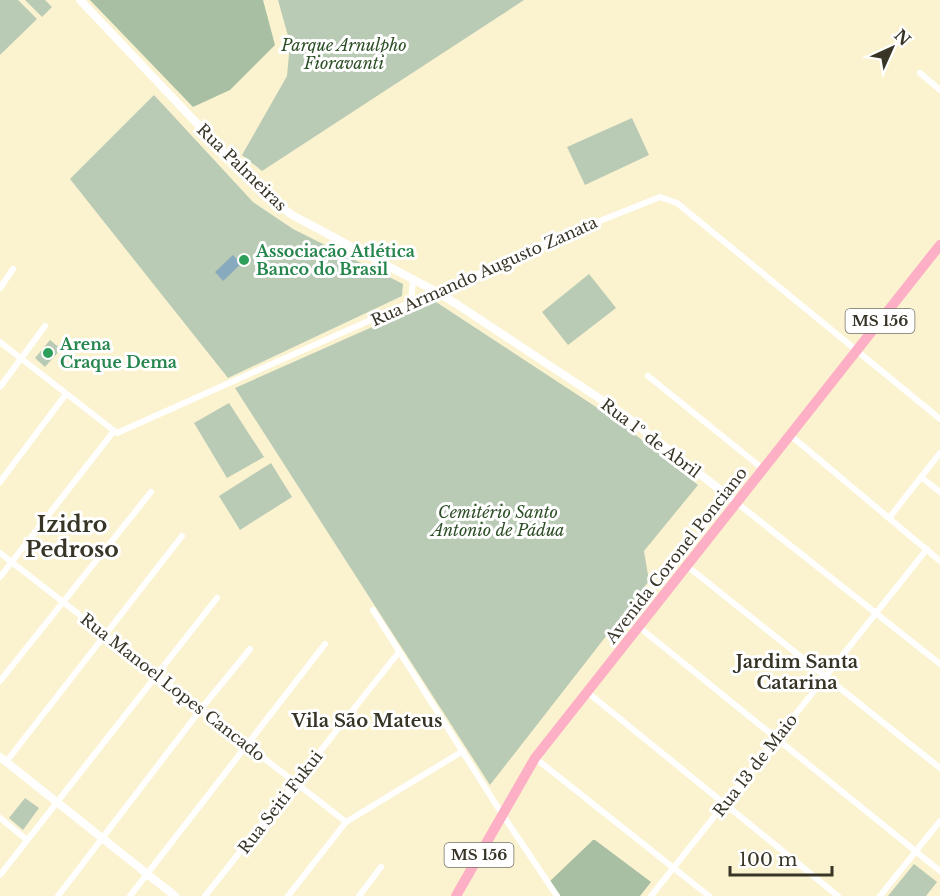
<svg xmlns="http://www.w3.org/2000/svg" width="940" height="896" font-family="'Libre Baskerville',serif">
	<rect width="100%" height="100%" fill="#fbf3d0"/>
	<g fill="#b9cab5">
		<path d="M0,0h18l19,19 -37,36z"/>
		<path d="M25,0h20l7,7 -10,10z"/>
		<path d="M278,0h246l-262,171 -20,-16 45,-79 3,-33z"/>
		<path d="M154,95l99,107 40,27 110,55 -1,12 -174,82 -158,-199z"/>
		<path d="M632,118l17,37 -64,30 -18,-38z"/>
		<path d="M589,274l27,34 -48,37 -26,-33z"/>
		<path d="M433,300l189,124 76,61 -54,66 5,30 -159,204 -255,-397z"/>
		<path d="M50,340l11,9 -16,18 -10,-9z"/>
		<path d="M229,403l35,54 -37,21 -33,-55z"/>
		<path d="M271,463l21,34 -52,33 -21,-34z"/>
		<path d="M25,798l14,10 -16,22 -14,-12z"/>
		<path d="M914,864l23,18 -11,14h-38z"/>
	</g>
	<g fill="#a8bfa3">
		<path d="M90,0h173l12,45 -45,45 -37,17z"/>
		<path d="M593,840h2l56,42 -11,14h-83l-9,-13z"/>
	</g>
	<path fill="#88aabe" d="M233,255l8,9 -18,17 -8,-9z"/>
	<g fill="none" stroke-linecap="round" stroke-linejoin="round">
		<g stroke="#fff" stroke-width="6">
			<path d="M920,73l20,17"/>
			<path d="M0,288l13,-19"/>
			<path d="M411,302l2,-22"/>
			<path d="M0,342l117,91 294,-131 32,-12 104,-48 113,-45 17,6 263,216"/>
			<path d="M648,376l115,93"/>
			<path d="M0,387l45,-61"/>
			<path d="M790,435l150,126"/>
			<path d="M921,477l19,15"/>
			<path d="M0,482l66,-88"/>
			<path d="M737,503l203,161"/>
			<path d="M889,518l51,-65"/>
			<path d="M0,553l346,269"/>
			<path d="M687,566l253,202"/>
			<path d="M0,577l114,-146"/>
			<path d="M373,610l129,204 55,82"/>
			<path d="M639,627l301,244"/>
			<path d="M0,681l151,-189"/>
			<path d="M587,692l251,204"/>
			<path d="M535,758l174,138"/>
			<path d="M6,762l176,-226"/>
			<path d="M0,818l27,22"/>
			<path d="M0,875l217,-277"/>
			<path d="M58,896l143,-187 49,-60"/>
			<path d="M130,896l195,-252"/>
			<path d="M205,896l194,-244"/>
			<path d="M288,896l58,-74 117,-71"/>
			<path d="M359,896l22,-29"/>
			<path d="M651,896l276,-347"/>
			<path d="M880,896l60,-75"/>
		</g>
		<g stroke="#fff" stroke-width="8">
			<path d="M80,0l163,172 27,26 22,17 145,77 21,13 165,109 114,89"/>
			<path d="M0,757l175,139"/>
		</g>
		<path stroke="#fdb0c5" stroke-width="10" d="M456,896l79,-138 405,-513"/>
	</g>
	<g fill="#2e9e5b" stroke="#fff" stroke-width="2">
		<circle cx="244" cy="260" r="6"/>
		<circle cx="48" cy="353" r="6"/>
	</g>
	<g text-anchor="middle" stroke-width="6" stroke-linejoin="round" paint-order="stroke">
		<g fill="#fff" stroke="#747268" stroke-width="1.5">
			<rect x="845.5" y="309" width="69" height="24" rx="4.5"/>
			<rect x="444.5" y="843" width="69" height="24" rx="4.5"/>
		</g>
		<g font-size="15" font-weight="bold" fill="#383527">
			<text x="880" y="326">MS 156</text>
			<text x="479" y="860">MS 156</text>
		</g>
		<g font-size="16" font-style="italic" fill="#2c4e25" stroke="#fff">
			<text x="344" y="51">Parque Arnulpho<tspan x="344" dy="18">Fioravanti</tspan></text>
			<text x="498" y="518">Cemitério Santo<tspan x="498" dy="18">Antonio de Pádua</tspan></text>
		</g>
		<g font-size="16" fill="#383527" stroke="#fff">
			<text transform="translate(242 167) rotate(44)" y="6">Rua Palmeiras</text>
			<text transform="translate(484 271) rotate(-24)" y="6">Rua Armando Augusto Zanata</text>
			<text transform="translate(651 438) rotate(37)" y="6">Rua 1º de Abril</text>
			<text transform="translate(676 555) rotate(-52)" y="6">Avenida Coronel Ponciano</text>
			<text transform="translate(173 687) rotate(38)" y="6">Rua Manoel Lopes Cancado</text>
			<text transform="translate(755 765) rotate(-52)" y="6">Rua 13 de Maio</text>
			<text transform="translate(280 802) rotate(-52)" y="6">Rua Seiti Fukui</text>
		</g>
		<g font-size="16" font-weight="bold" fill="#27864d" stroke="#fff" text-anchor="start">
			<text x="256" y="257">Associação Atlética<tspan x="256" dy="18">Banco do Brasil</tspan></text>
			<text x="60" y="350">Arena<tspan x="60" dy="18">Craque Dema</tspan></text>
		</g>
		<g font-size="18" font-weight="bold" fill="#383527" stroke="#fff">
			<text x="797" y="668">Jardim Santa<tspan x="797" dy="21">Catarina</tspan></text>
			<text x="367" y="727">Vila São Mateus</text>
		</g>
		<g font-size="22" font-weight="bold" fill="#383527" stroke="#fff">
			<text x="72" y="532">Izidro<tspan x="72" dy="25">Pedroso</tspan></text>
		</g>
	</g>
	<g transform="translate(892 48) rotate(45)" stroke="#ffffff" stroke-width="4.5" paint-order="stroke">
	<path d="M0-4.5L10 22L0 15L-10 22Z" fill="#383527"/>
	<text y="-9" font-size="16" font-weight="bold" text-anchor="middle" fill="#383527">N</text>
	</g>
	<path d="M730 866v9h102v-9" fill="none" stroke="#383527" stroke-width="3"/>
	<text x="739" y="866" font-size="18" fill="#383527" stroke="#ffffff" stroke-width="4.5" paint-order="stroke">100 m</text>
</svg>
